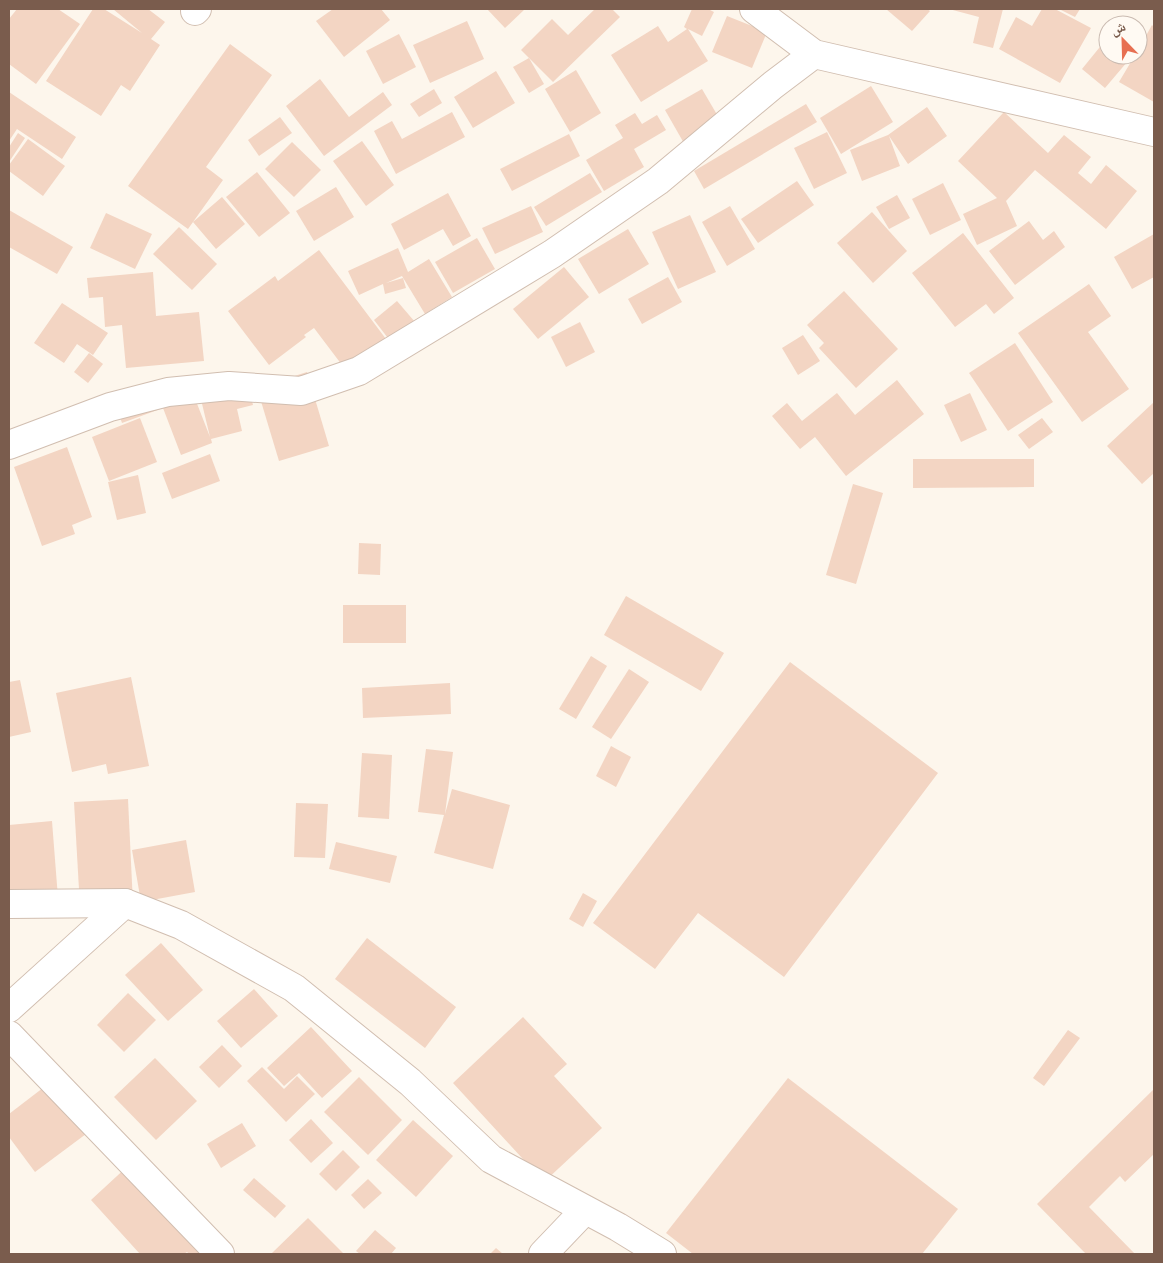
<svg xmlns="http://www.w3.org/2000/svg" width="1163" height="1263" font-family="'Source Sans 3','Noto Naskh Arabic',sans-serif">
	<rect width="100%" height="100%" fill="#fdf6ec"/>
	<g fill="#f3d5c3">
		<path d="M17,9h41l22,15 -44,60 -27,-20v-45z"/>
		<path d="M93,9h11l38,24 -29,-24h35l17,13 -14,17 9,6 -30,46 -9,-6 -20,31 -55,-35z"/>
		<path d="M333,9h48l9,11 -46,37 -28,-36z"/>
		<path d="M487,9h38l-20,19z"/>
		<path d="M595,9h17l8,8 -67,65 -32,-32 31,-31 16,16z"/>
		<path d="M692,9h16l6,3 -12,24 -14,-7 20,32 -67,41 -30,-47 47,-29 10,16 19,-13 -3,-2z"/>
		<path d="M886,9h41l3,2 -18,20z"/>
		<path d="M949,9h54l-10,39 -20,-5 6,-26z"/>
		<path d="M1042,9h13l36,19 -31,55 -61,-34 17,-32 16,9z"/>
		<path d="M1059,9h21l-5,8z"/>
		<path d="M727,16l40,16 -15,36 -40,-16z"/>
		<path d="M467,21l17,38 -54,24 -17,-38z"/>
		<path d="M1152,25l2,2v75l-35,-20 16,-27h3v-18l5,4z"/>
		<path d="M399,34l17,33 -33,17 -17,-33z"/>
		<path d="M1108,37v18h25l-28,33 -23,-19z"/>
		<path d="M230,44l42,31 -66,92 17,13 -30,42 29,-25 23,27 -29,25 -23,-27 -5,7 -60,-43z"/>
		<path d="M529,58l15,26 -15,9 -16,-26z"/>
		<path d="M576,70l25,43 -31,19 -25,-43z"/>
		<path d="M496,71l19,32 -42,25 -19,-31z"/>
		<path d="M320,79l29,38 34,-25 9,13 -68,51 -38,-50z"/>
		<path d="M871,86l22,36 -52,32 -21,-36z"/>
		<path d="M434,89l8,14 -23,14 -9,-13z"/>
		<path d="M702,89l24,41 -37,22 -24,-42z"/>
		<path d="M9,92l67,45 -14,22 -45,-30 -8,12z"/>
		<path d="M806,104l11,18 -113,67 -10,-18z"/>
		<path d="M927,107l20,29 -39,28 -19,-28 11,30 -38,15 -12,-31 38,-15z"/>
		<path d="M452,112l13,25 -69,37 -22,-43 18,-10 10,18z"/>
		<path d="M1004,112l44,41 16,-18 27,22 -13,16 13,11 15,-19 31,26 -31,38 -71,-59 -29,31 11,25 -40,19 -14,-31 34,-16 -39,-37z"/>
		<path d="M635,113l7,11 15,-9 9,15 -32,19 10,18 -40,24 -18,-31 37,-22 -8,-13z"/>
		<path d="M280,117l12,16 -33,23 -11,-16z"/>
		<path d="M827,132l20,41 -33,16 -20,-41z"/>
		<path d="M18,133l7,5 -16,24v-15z"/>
		<path d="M569,134l11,22 -68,35 -12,-22z"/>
		<path d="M28,139l37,27 -22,30 -34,-25v-6z"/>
		<path d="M362,141l32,44 -28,21 -33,-45z"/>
		<path d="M292,142l29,28 -27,27 -29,-28z"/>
		<path d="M257,172l33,41 -31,24 -33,-40z"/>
		<path d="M590,173l12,19 -56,34 -12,-19z"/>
		<path d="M797,181l17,24 -56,38 -17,-24z"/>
		<path d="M943,183l18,37 -31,15 -18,-36z"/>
		<path d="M336,187l18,30 -40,24 -18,-30z"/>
		<path d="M448,193l23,43 -18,10 -10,-17 -39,21 -13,-26z"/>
		<path d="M897,195l13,23 -21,11 -13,-22z"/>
		<path d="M531,206l12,26 -48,22 -13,-26z"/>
		<path d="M730,206l25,43 -28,17 -25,-44z"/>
		<path d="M9,210l64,37 -16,27 -48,-27z"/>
		<path d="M872,212l35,39 -34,32 -36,-40z"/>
		<path d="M106,213l46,21 -17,35 -45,-21z"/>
		<path d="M690,215l26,57 -38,17 -26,-57z"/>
		<path d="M1029,221l14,19 11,-9 11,16 -50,38 -26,-34z"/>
		<path d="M179,227l38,37 -25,26 -39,-36z"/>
		<path d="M628,229l21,35 -50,30 -21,-35z"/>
		<path d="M963,233l51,65 -20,16 -8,-10 -31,23 -43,-54z"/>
		<path d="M1154,234v43l-22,12 -18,-32z"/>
		<path d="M477,238l18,31 -42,24 -18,-31z"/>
		<path d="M398,248l10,24 21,-13 23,38 -27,17 -23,-38 -16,7 17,-5 3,10 -21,6 -2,-10 -24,11 -11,-24z"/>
		<path d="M319,250l67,89 -41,30 -31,-41 -10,7 2,2 -37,28 -41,-54 47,-35 3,5z"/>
		<path d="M564,267l25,30 -51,42 -25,-30z"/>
		<path d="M153,272l3,44 43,-4 5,49 -78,7 -4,-43 -17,2 -2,-30 -14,1 -2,-20z"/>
		<path d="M668,277l14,25 -40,22 -14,-25z"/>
		<path d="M1089,284l22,32 -23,16 41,57 -47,33 -64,-89z"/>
		<path d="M844,291l54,58 -42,39 -37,-40 5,-5 -17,-18z"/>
		<path d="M397,301l18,21 -24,20 -17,-22z"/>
		<path d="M62,303l46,30 -15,22 -16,-11 -13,19 -30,-20z"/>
		<path d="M580,322l15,30 -29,15 -15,-30z"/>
		<path d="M803,335l17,26 -22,14 -16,-27z"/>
		<path d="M1015,343l38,59 -45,29 -39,-58z"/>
		<path d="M89,353l14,11 -15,19 -14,-11z"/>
		<path d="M307,372l22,74 -50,15 -22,-73z"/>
		<path d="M245,375l8,30 -16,4 5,22 -31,8 1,4 -31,12 -18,-47 -41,15 -6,-17 71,-28 23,59 -12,-50z"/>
		<path d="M897,380l27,34 -78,62 -31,-39 -15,12 -28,-33 15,-13 15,18 35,-28 18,22z"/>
		<path d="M970,393l17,37 -26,12 -17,-37z"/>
		<path d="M1154,402v71l-12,11 -35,-38z"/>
		<path d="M140,418l17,44 -48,19 -17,-44z"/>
		<path d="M1042,418l11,14 -24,17 -11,-14z"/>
		<path d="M67,447l25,70 -20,8 3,9 -33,12 -28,-79z"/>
		<path d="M210,454l10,27 -48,18 -10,-26z"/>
		<path d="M913,459h121v28l-121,1z"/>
		<path d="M138,475l8,38 -29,7 -9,-38z"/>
		<path d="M853,484l30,9 -27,91 -30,-9z"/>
		<path d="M359,543l22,1 -1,31 -22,-1z"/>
		<path d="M626,596l98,57 -23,38 -97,-56z"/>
		<rect x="343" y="605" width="63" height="38"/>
		<path d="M591,656l16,10 -31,53 -17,-10z"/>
		<path d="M790,662l148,111 -154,204 -86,-64 -43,56 -62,-46z"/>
		<path d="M629,669l20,13 -38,57 -19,-12z"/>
		<path d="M131,677l18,89 -41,8 -2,-10 -34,8 -16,-79z"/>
		<path d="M20,680l11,52 -22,5v-55z"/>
		<path d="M450,683l1,31 -88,4 -1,-30z"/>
		<path d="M611,746l20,11 -15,30 -20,-11z"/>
		<path d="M426,749l27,3 -8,62 7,-25 58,16 -17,64 -59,-16 10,-38 -26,-3z"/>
		<path d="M362,753l30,2 -3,64 -31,-2z"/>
		<path d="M128,799l5,105 -53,3 -6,-105z"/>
		<path d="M296,803l32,1 -3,54 -31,-1z"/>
		<path d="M52,821l6,77 -49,4v-77z"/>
		<path d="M186,840l9,52 -54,10 -9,-52z"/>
		<path d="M336,842l61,14 -7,27 -61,-14z"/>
		<path d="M583,893l14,8 -14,26 -14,-8z"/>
		<path d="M367,938l89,69 -31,41 -90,-69z"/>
		<path d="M161,943l42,47 -35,31 -43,-46z"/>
		<path d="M254,989l24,27 -37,32 -24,-27z"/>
		<path d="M128,993l28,27 -32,32 -27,-27z"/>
		<path d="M523,1017l44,47 -13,12 48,52 -58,54 -91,-99z"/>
		<path d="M311,1027l41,44 -30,27 -23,-25 -15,13 -17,-18z"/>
		<path d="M1068,1030l12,8 -36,48 -11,-8z"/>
		<path d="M222,1045l20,21 -23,22 -20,-21z"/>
		<path d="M155,1058l42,43 -41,39 -42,-43z"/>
		<path d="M262,1067l22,22 13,-13 18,18 -29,28 -39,-41z"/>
		<path d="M359,1077l43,43 -34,35 -44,-43z"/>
		<path d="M788,1078l170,131 -36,45h-229l-27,-21z"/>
		<path d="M52,1081l38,50 -55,41 -26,-35v-23z"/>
		<path d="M1154,1089v65l-29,28 -5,-6 -31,31 46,47h-49l-49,-50z"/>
		<path d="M311,1119l22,24 -22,20 -22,-23z"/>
		<path d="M413,1120l40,36 -37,41 -40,-37z"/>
		<path d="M242,1123l14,23 -35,22 -14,-24z"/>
		<path d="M343,1150l17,17 -24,24 -17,-17z"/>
		<path d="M130,1164l82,90h-23l-2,-2 -3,2h-44l-49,-54z"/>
		<path d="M254,1178l32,28 -11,12 -32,-28z"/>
		<path d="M368,1179l14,14 -18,16 -13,-14z"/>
		<path d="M308,1218l36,36h-73z"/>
		<path d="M375,1230l21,18 -5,6h-31l-4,-3z"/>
		<path d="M496,1248l7,6h-13z"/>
	</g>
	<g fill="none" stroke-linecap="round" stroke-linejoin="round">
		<defs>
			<g id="minor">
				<path d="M754,9l60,45 340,78"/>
				<path d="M195,11l2,-2"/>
				<path d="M9,445l101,-38 58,-15 61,-6 72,5 58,-20 193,-117 106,-73 115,-96 41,-31"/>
				<path d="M9,904l116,-1 56,22 113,63 116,94 81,77 127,68 44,27"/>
				<path d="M9,1008l116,-105"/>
				<path d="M9,1035l211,219"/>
				<path d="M543,1254l42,-44"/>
			</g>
		</defs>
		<use href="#minor" stroke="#d1beb0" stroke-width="30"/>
		<use href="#minor" stroke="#fff" stroke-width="28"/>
	</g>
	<rect width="1163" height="1263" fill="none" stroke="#7a5c4d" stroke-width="20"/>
	<g transform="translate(1123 40) rotate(337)"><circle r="24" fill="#fffaf3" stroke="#cabbb1"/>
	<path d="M0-4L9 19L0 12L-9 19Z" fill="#e76f51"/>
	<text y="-8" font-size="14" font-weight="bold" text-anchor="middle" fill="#7a5c4d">ش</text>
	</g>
</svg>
